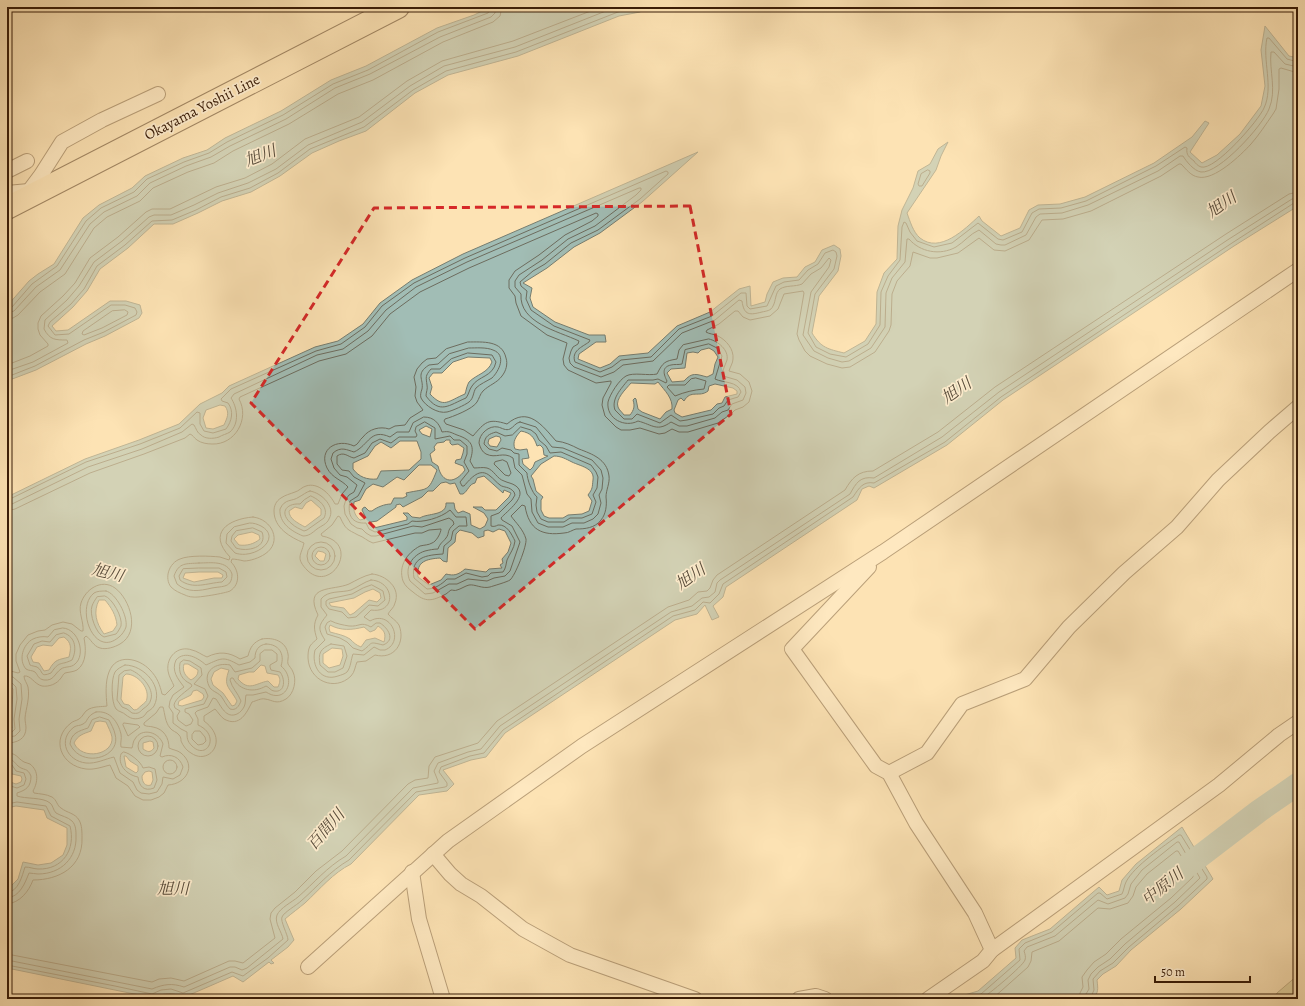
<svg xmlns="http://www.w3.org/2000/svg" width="1305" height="1006" font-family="Alegreya,'Noto Serif JP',serif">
	<rect width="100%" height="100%" fill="#fde3b4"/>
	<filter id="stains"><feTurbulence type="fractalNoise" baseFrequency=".005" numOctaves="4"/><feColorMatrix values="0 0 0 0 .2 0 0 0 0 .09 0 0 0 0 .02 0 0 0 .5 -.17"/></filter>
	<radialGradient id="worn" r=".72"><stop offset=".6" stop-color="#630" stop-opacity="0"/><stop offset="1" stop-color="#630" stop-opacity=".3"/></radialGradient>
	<path fill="#c7c187" stroke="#806e47" d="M1298,975v24h-23l2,-6z"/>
	<g fill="#a1bdb5" stroke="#777d6f" fill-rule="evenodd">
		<path d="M490,7h157l-7,5 -21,4 -101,40 -70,19 -33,18 -49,38 -27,10 -27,12 -32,23 -29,16 -29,9 -24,12 -25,11h-19l-26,24 -28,21 -13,22 -14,16 -21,19 4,5 12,-1 42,-29h16l14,4 2,8 -3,5 -34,18 -19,8 -50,26 -29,11v-75l22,-25 9,-7 16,-10 29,-46 16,-13 33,-17 13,-12 38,-18 24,-8 18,-12 56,-27 50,-31 35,-14 71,-38 37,-13z"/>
		<path d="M1265,26l24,30 9,2v148l-64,40 -231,154 -56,45 -73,43 -5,-2 -7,3 -5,11 -131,87 -3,10 -10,9 6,11 -7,3 -7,-15 -8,9 -22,6 -170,113 -19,24 -15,3 -28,10 11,14 -7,7 -28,4 -68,69c-18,9 -31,25 -46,39 -6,5 -13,10 -20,16l9,21 -6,7 -17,13 3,3 -3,1 -2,-2 -26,20 -10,-6 -53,23 -3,-4c-8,-3 -15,-1 -23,3l-147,-30v-78l11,-11 5,-17 15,3 13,-2 12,-8 4,-10v-17l-20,-10 -3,-8 -28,-4 -9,2v-27l9,3 5,-2 1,-3 -1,-3 -9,-2 -2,-5 -3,-1v-40h5c-3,-13 1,-25 1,-39l-6,-5v-187l78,-38 54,-19 40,-16 21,-20 22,-11 7,-7 86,-39 23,-6 25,-17 17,-21 32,-23 51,-26 235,-102 -56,50 -42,31 -26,14 -27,21 -24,15 9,5 -2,10 3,9 22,15 34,13h16l1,7h-10l-17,12 -1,5 22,9 10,-4 9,-8 29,-3 29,-27 33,-14 29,-23 11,-3 1,20 14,-4 2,-8 6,-12 10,-4 14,-1 8,-10 10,-5 7,-12 12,-5 6,4 1,7 -3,15 -19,25 -7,37c9,15 16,16 32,20l21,-12 11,-17 1,-32 7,-19 13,-14 1,-33 4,-16 11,-22 5,-17 12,-7 8,-15 10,-7 -7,14 -5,14 -29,43c3,8 6,19 13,25 20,16 45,-9 59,-22l3,5 19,15 19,-8 9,-18 9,-5 22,-1 25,-7 69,-34 38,-26 13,-16 4,2 -19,29 12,11 15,-8 23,-21 21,-28 4,-20 -4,-36zM709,348l5,3 4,6 -3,7 -2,10 -6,3c-11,-3 -15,-5 -23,4l-12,1 -5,-9 4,-4 14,-1 2,-15 6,-1 5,1 3,-3zM468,357l22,1 2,4c-4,11 -15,12 -23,20 -2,3 -3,9 -4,12 -17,7 -21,15 -35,0l2,-7 -3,-9 4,-5h9l11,-11zM658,382c7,9 15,16 14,27l-6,3 -6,7 -18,-7 -4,-3 -2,-10 -1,-1 -2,2c2,6 1,10 -3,15h-6c-2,-3 -5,-5 -6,-8 -3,-8 8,-18 13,-24l24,1zM715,384l18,4 4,3v3l-12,3 -3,6 -5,1 -6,6 -29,7 -7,-4 -1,-3 4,-10 3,-2 3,3c7,-12 15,-3 24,-10l1,-5zM220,405l5,1c5,7 2,12 -1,19l-11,4 -7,-1 -3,-10 3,-8zM426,426l6,3 -2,8 -8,-3 -3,-4zM521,431c10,2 13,6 16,15l3,-1 3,3 1,7 4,1 -13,6 -2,5 -3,3 -7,-6 -1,-5 7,-1 -2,-9 -7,1 -5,-1c-3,-7 1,-13 6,-18zM496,436l4,1 1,3 -4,7 -7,-1 -2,-3 1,-4zM446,440h4v3l2,2 6,-1 6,4 -1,5 -2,6 -5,1 -1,3 8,3 2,4c-10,14 -23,14 -27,-4l-6,-4 -2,-8 5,-4 -1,-3 3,-4 7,-1zM400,441h17l4,11v7l-12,11 -28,1 -4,8c-10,1 -18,-2 -24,-10v-6l15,-7 7,-10 6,-4 10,6zM554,456c7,0 12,3 18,6 8,4 23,6 21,18 -1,8 0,8 -5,15l4,6 -3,10 -7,3 -14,1 -5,3h-14l-5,-2 -3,-6v-10l2,-3 -7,-6 -3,-12 -2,-3 10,-12zM419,465h12l6,5c-9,23 -9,18 -31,23l1,3 -4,2h-9l-3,6c-6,0 -14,3 -19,7h-3l-4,-4 -2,1 -1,2 3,6 -1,3 -4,1c-6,-5 -7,-11 -6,-18l6,-2 6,-11 7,-5 10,3 14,-10 7,3zM484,476l19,17 1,-3 7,3 -2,4 -13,13h-11l-3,-3h-9l11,6 4,6 -3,7 -5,3 -9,-4 -1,-11 -7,-3 -5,2 -3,-4 -1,-6h-8c1,13 -19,10 -26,15l-8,-1 -4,-4h-5l4,4v3l-33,8 -3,-2v-4l6,-1 19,-14v-2l4,-1 3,3 19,-10 6,-6h5l8,-8 5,-1 4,2 5,-1 5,11h3c5,-3 6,-10 12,-11l2,-5zM311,500l10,9v6l-16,12c-7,-4 -16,-8 -16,-16l6,-4 7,2 4,-6zM499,529l6,2 6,12 -3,9 -6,7 1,4 -3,2 2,3 -13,1 -3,3 -21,-3c-7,6 -11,7 -19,5l-5,6 -12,5 -11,-8c-2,-16 9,-18 22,-19l3,3 4,1 1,-14 7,-6 1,-8 4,-4 12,3 6,5 6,-2v-5l4,-1 5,2zM252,532l7,3 1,4c-6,5 -13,7 -21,6l-5,-6 4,-4zM318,551l5,1 3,2 -2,7h-4l-5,-5zM199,572h19l5,3 -1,3h-8l-20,4 -11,-4 2,-5zM373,589l7,4 1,5 -4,4 -8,-2 -15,13 -4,2 -6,-7 -13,-2 -2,-3 25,-5 11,-6zM99,600h6c6,7 11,15 12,25l-4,6 -9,3c-8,-11 -11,-22 -5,-34zM330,625c11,6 22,5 34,2l6,5 5,-2 3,-4c7,5 8,8 6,16l-9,-4 -9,2 -5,7c-5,-2 -7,-4 -11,-8 -6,-4 -13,-5 -20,-7l-1,-4zM64,637c8,6 7,11 5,20 -11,3 -14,2 -20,13l-5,1 -5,-8 -6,-1 -2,-5 6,-10 6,-2 9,1 7,-8zM332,648l10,1 1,7 -3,9 -11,3 -6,-5v-9zM184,664h4l10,6c0,5 -2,7 -7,10 -6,-4 -9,-9 -7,-16zM261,665l4,1 2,7 11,2c3,5 2,7 0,12h-4l-6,-6c-12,2 -19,11 -30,-2l1,-4 10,-3h5zM221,668l8,2c-6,17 0,16 8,31l-2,4 -3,1 -9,-13 -10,-8 -2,-6 3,-7zM126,674c11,0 23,13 21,24 0,4 -3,5 -5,7 -4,3 -4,5 -8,5l-5,-5 -5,-1 -3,-5 2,-22zM197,690l6,4 1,3 -2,3 -20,6 -4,-1 1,-4 12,-6 2,-4zM100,721l6,1c2,5 5,10 6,15 2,18 -30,24 -38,6 4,-8 9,-9 17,-12l4,-9zM150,741l3,1 1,6c-4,5 -6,4 -11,1v-6zM124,756h2l4,5 8,5v5l-2,2 -10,-6zM149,771l3,1 1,8 -2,5c-6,2 -9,-3 -9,-9l3,-4z"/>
		<path d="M1182,827l31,52 -32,30 -50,41 -15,16 -13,8 -6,6c1,9 2,13 -5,19h-141l27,-8 38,-33 -1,-10 7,-8 28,-11 49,-42 8,8 12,-4 3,-11 14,-16z"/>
	</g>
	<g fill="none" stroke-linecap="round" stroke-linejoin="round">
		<g stroke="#6d6c5e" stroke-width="1">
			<path d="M928,170l2,1v2l-8,13h-3l-1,-2 3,-10z"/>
			<path d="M7,308l5,-1 20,-23 25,-18 29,-45 15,-13 33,-16 13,-13 37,-17 25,-9 18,-11 56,-27 50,-31 35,-14 70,-38 50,-19 2,-3 1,-3"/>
			<path d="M125,310l3,2 -1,3 -25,13 -18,7 -2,-1 1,-3 29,-20z"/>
			<path d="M7,313l7,-2 22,-24 24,-17 30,-46 14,-12 33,-16 13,-13 36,-17 25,-9 19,-11 56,-27 49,-31 35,-14 70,-37 51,-20 4,-4 1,-6"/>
			<path d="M7,319l6,-1 5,-3 22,-23 25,-18 29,-46 13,-11 33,-16 13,-13 35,-16 26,-9 19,-12 56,-27 49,-30 35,-14 70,-38 50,-20 7,-6 2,-9"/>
			<path d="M709,339c9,2 20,11 18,21 -2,6 -5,10 -4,16l14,4 8,7 1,6 -3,7 -11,4 -4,6 -6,2 -7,6 -28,8h-8l-8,-4c-14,10 -18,3 -33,-1 -13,7 -32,-2 -30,-19 2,-8 11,-22 18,-26 7,-4 23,0 31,-2 6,-12 8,-13 20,-15l2,-9 4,-5z"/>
			<path d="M468,342c15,0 34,-2 38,16 2,6 0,13 -4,18 -5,7 -13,9 -19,15 -3,3 -4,8 -6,11 -4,7 -25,15 -32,17l-1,2 2,3 18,6 9,6c12,-14 15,-18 34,-12 21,-18 35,1 49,17 9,1 15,4 23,8 13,5 28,10 30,27 1,7 -3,14 -3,21 1,8 0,17 -5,23 -6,8 -16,9 -25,9 -4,1 -7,4 -12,4 -22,3 -35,-3 -39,-27l-3,-1 -11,11c5,7 12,13 15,23 1,7 -11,37 -16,41 -3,2 -17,6 -20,7 -8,2 -15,-3 -21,-2 -4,1 -8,4 -12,5 -2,1 -4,0 -6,0 -2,1 -3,3 -5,4 -14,7 -20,9 -33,-2 -4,-3 -8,-6 -10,-11 -5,-15 4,-28 17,-35 4,-1 9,-1 12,-3 4,-1 9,-10 9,-14l-12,1 -7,3h-7l-42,10c-6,-2 -9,-6 -15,-8 -11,-6 -12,-5 -18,-18l-2,-1 -6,9 -11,9 1,2c39,7 10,57 -14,35 -13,-13 -7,-15 -4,-28 -14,-6 -30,-15 -30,-32 0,-5 2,-10 7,-13 4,-3 9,-4 14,-6 4,-1 7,-5 11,-6 12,-4 24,8 29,18h3l4,-10 6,-7c-6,-7 -16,-9 -21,-19 -9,-19 10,-30 27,-22 5,-2 5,-6 9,-9 6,-8 17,-11 26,-8l6,-3 10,-1 5,-7 13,-8 -6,-8 -2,-6 1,-9 -2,-10 3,-8 5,-6 5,-4 9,-1 10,-9z"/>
			<path d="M709,344l8,4 5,8 -7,23c8,4 23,2 26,13l-3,5 -10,3 -4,6 -5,2 -6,6 -26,6 -7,1 -9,-6 -11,8 -23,-9 -5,5h-8l-9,-9c-4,-11 6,-21 13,-30h25l5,-1 8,4 1,-2c-3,-6 -6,-14 4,-16 4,-1 7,0 11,-1l3,-14z"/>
			<path d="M469,348c7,0 17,-1 24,2 14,5 6,21 -1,28 -5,3 -12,6 -16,10 -3,4 -2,10 -7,14 -4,3 -17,9 -22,10 -9,2 -22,-6 -26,-14 -1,-3 0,-6 1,-9 2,-10 -7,-15 7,-24l9,-1 11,-10z"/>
			<path d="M468,353l24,2 4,7c-3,15 -18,14 -24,24 -3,4 -3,8 -6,12 -17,7 -26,17 -40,-2 0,-4 2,-7 1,-11 -1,-8 -2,-9 4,-16h9l11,-10z"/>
			<path d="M7,365l23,-9 18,-10v-2l-8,-9 -2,-6v-6l3,-7 22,-20 12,-13 15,-25 28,-21 28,-25 6,-3h18l46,-22 29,-9 27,-14 33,-25 54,-22 48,-36 35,-20 71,-20 88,-34"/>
			<path d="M7,371l26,-9 35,-19 -1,-3c-12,0 -17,0 -23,-11l1,-9 22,-20 12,-14 15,-24 28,-21 27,-24 5,-2h17l23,-10 24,-12 30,-10 28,-14 32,-24 54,-23 48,-36 34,-20 71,-19 101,-40"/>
			<path d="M7,377l28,-11 49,-26 20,-8 32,-17 1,-3 -2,-4 -10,-3h-14l-42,29 -14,1 -7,-9 2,-4 21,-18 13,-15 13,-23 28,-21 27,-24 20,-1 24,-10 25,-13 29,-9 28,-15 32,-24 54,-22 49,-37 33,-19 70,-19 102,-40 21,-5"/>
			<path d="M696,378l10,3 -2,8c-11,1 -19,3 -29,7l-8,-9 2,-2h16l6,-6z"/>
			<path d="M424,417c10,0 15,6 18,15 7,-1 8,0 15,3 15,5 18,11 13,26l4,7c4,0 9,-1 13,0 7,2 10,11 17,13 4,2 8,2 12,5 13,10 -9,25 -15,32l1,2 10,6 8,16 -10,29 -5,5 -11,2 -7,3 -19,-2 -11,5h-8l-16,9 -8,1 -15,-13c-6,-13 2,-26 15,-30 4,-1 9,-2 13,-2 2,-6 5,-7 8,-11 4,-5 0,-7 8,-14l-1,-3 -4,-3 -27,9 -9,-1 -37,10h-5l-5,-3 -4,-4 -5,-1 -6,-4 -6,-10 -1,-8 2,-7 3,-4 5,-3 3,-7 -10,-8 -7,-2 -6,-7 -3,-9 2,-6c8,-7 14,-3 21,-1 15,-7 16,-24 36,-15l7,-5h12l4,-9z"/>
			<path d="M425,422l10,6v11l15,-3 4,4h6l7,6v8l-3,8 5,9 -9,11 2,4h2c7,-8 16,-19 26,-10 4,3 6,6 10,9 4,3 9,1 14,7l1,3 -3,5 -13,13 -8,3v10c3,1 5,0 7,-1 9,-1 14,10 17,16 -1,8 -5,12 -8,19 -1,4 -1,8 -4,12l-12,1 -3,3 -6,1 -16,-4 -11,6h-8c-5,5 -12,10 -20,10l-13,-11c-4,-21 13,-23 29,-24l1,-8 7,-6 2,-9 6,-5h8l-1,-9h-10l-6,-7c-9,8 -28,13 -38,11l-4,3 -33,8 -6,-3 -3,-6c-14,1 -19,-8 -16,-22l8,-5 7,-13 -11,-6 -5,-6 -7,-1 -5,-6v-8c7,-5 11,1 17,2l11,-5 7,-10 8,-4 11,4 8,-6h17l1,-2 -2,-4 1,-4z"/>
			<path d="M520,422l16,5 16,20 11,1 29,12 9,10 2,8 -1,11 -3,6 2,8 -3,11 -5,5 -9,4h-12l-9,4h-15l-10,-4 -6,-11 -1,-13 -4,-5 -5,-19 -7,-7 -2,-10c-10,-7 -17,1 -27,-4 -4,-2 -6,-7 -7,-11 0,-9 10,-18 19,-16 4,1 8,4 12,2 4,-2 5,-6 10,-7z"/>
			<path d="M521,427l10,3 5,4 3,6 7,6 4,7 11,-1 30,13 5,7 2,5 -1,11 -4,7 3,7 -4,12 -10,4h-12l-6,4h-16l-7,-3 -4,-7 -1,-7 1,-8c-5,-4 -10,-18 -10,-24l-8,-8v-11l-5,-1 -3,-3 -9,-2 -5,3 -8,-2 -5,-5c1,-8 5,-10 12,-12l9,4 7,-1z"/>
			<path d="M503,460l4,2 4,11 -2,3 -4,-1 -11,-11 1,-2z"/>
			<path d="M310,491c12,2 26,16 19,28 -2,5 -8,7 -12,10 -5,4 -8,7 -14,7 -12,-5 -24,-13 -23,-27 5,-11 12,-7 19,-12 4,-2 7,-5 11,-6z"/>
			<path d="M311,496c9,4 18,12 13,22l-17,12 -3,1c-4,-2 -9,-4 -12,-7 -13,-10 -7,-21 8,-20l4,-4z"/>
			<path d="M7,500l3,-1 76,-37 54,-18 40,-16 17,-16 3,1v11l4,7 9,2 13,-4c6,-8 8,-18 2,-26l-6,-2 -1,-2 10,-10 85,-38 25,-7 24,-17 17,-21 32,-23 51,-25 201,-87 2,1v2l-28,25 -42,31 -27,13 -26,21 -12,7 -13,11 1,4 6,5 -1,8 5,11 23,16 36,14 -1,2c-7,5 -18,9 -14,20l25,10 12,-5 9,-7 30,-3 28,-28 33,-13 29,-23h5l1,13 3,3 17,-3 9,-20 8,-4 15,-2 9,-10 10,-6 7,-11 8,-3 3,2 1,4 -3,13 -19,25 -7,39 8,14 14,7 16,3 22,-13 12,-19 1,-33 7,-16 12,-16 2,-33 2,-5 2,1 4,9 7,9 17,6 18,-4 26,-20 20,16 5,1 19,-8 10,-19 7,-4 22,-1 25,-7 70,-35 29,-19 2,1c-1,7 2,9 7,13 1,2 4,5 7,6 14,4 58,-47 63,-59 10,-21 -2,-48 3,-70h2l18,21 11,3"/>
			<path d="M7,505l5,-1 76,-37 54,-18 40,-17 10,-8 2,1c2,3 3,8 7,10 4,4 12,4 18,2 3,-2 8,-3 11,-5 10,-9 7,-25 1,-34l3,-4 83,-39 26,-6 25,-18 18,-21 30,-23 51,-25 172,-74h2v2l-5,5 -41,31 -27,13 -26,21 -23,15 -4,6v6l6,7c-2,29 37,37 58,47l-1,3 -5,3 -2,4 -2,7 1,5 4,4 27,10 13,-5 9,-7 30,-4 29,-28 33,-13 24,-20 3,1c2,15 8,14 20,11 4,-1 9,-1 11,-6 3,-5 2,-13 7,-17 6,-4 15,-2 22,-5l9,-10 10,-6 8,-10 2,2 -2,7 -18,25 -8,43 11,16 14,7 14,4 7,-1 22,-13 14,-21 1,-34 6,-15 13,-16 2,-23h2c11,13 31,17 47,8 8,-5 14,-13 23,-17l17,14 5,1h4l21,-10 10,-18 4,-3 22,-1 26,-8 70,-34 22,-15h3c3,5 11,15 18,16 18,2 62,-47 68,-63 8,-19 0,-38 2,-57h3l11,12 13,3"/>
			<path d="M7,511l8,-2 75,-36 54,-19 41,-16 5,-4c3,1 4,4 7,6 4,3 10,4 15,4 23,1 38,-25 27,-45l1,-2 79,-36 27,-7 26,-18 18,-22 30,-22 49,-24 127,-55 2,1v2l-6,5 -27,14 -26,20 -24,16 -6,9v8l6,8 1,7 5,13 26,19 20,8 -4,16 1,6 4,5 28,13 15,-2v2l-8,15 -1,7 3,11 11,11 5,3h9l10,-2 19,6 6,-1 7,-4 7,3h9l30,-9 13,-9 4,-4 8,-3 6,-5 3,-11 -3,-9 -9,-8 -11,-3c1,-4 4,-8 4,-12 1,-10 -7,-19 -15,-23 -4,-2 -9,-2 -12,-4l1,-2 12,-6 16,-13h3l5,6 7,3 20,-4 8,-7 6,-15 19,-3 1,2 -7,41 2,6 6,11 5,5 17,8 15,4 8,-1 25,-15 14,-21 2,-6 1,-31 5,-13 13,-15 3,-14 17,6h7l21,-5 21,-15 15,12 11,1 24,-11 13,-20 21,-1 28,-8 70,-35 18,-12h2c5,5 10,12 17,13 16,4 43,-22 53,-33 8,-9 15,-20 22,-30l3,-5 3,-20v-20l2,-1 17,5"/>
			<path d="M253,517c19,2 30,25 12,37 -6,4 -15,7 -21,7 -4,-1 -9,-2 -12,-2l-1,3c8,8 10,22 -1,29 -4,2 -32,7 -37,6 -3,0 -6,-1 -8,-2 -5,-2 -10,-4 -14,-8 -7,-9 -2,-24 9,-28 9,-4 30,-3 40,-2 3,1 6,2 9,3l1,-3c-23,-24 -2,-38 23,-40z"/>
			<path d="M250,523c4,0 7,1 11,3 22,12 -6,34 -26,27l-9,-10 1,-9 7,-7z"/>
			<path d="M253,528l9,4c6,16 -15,20 -26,16l-5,-7 1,-5 4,-5z"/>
			<circle cx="321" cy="556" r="14"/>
			<circle cx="321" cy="556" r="9"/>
			<path d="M199,563c12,0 28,-3 33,11 0,14 -9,12 -20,14 -13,3 -24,5 -35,-4l-3,-8c5,-14 12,-12 25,-13z"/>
			<path d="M199,568h20l7,4 1,5 -5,5c-15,1 -29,8 -42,-2l-1,-4 4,-7z"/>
			<path d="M372,574c14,1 29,14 23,29 -1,5 -5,7 -7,11 3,4 8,6 11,11 7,18 -5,35 -24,30l-9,6 -9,1c-2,4 -2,10 -6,14 -16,16 -42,5 -43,-18 0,-4 0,-8 2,-12 2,-3 5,-5 7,-7 -3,-9 -4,-15 1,-24 -15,-31 15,-24 31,-31 8,-4 14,-8 23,-10z"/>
			<path d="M371,580c24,1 26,34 0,30l-7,7 6,4c21,-12 35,21 15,29h-5l-6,-3 -10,8 -11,-1c-2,5 -2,13 -6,18 -2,2 -6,3 -9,4 -17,6 -27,-10 -23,-26l10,-10c-8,-12 -6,-15 2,-25l-6,-8v-8c7,-9 20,-6 30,-9 7,-3 13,-8 20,-10z"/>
			<path d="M372,585l11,6 2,9 -7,6 -9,-1 -13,12 -8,1 -6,-6 -13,-3 -3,-4v-4l3,-2 23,-5 11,-6z"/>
			<path d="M106,591c10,2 22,25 20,36 -1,3 -4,8 -7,10 -25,22 -44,-29 -25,-44 3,-2 8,-2 12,-2z"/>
			<path d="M105,596c7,2 18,21 16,30 -1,2 -3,6 -5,8l-12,3c-8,-3 -15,-23 -12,-31 1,-3 3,-6 5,-9z"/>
			<path d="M331,621c6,3 12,4 18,5 11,1 11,-5 22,1l5,-4h4c8,5 16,17 3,22 -16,-4 -9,-2 -21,6l-9,-3 -6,-6 -7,-4 -13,-4 -2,-7 2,-4z"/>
			<path d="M63,628c16,1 23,27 12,36 -4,4 -10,2 -14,5 -7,5 -7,12 -17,11 -6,-1 -6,-5 -9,-8 -3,-2 -6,-1 -9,-3 -8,-9 -3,-25 7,-30 4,-2 10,-3 15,-2l6,-7z"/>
			<path d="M64,633c12,4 13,17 8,27 -12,6 -12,0 -21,13 -12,5 -7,-2 -14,-6 -3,-1 -5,-1 -7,-2l-3,-9 7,-12 8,-3 8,1 6,-7z"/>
			<path d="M262,639c11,-2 24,2 26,15 1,3 -1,7 0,10 1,2 4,5 5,8 4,8 1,22 -7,27 -10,6 -13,1 -21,0 -4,-1 -9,2 -13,3 -5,10 -12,26 -28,17 -4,-3 -6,-7 -9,-10l-11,7v5c26,19 5,45 -13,32 -4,-2 -8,-7 -10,-12 0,-2 0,-4 -2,-6 -2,-3 -7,-4 -9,-7 -5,-6 -5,-14 -7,-21h-3l-4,6 -12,10v2c3,2 6,1 9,2 11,2 16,11 16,21 4,2 8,2 12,5 16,13 5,31 -13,32l-4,8 -5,4 -8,3h-8l-8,-4 -7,-10 -12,-8 -6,-13c-8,2 -16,5 -24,4 -25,-3 -36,-30 -15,-46 2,-2 5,-2 8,-4 4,-2 5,-8 10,-10 7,-3 12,-2 18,-3 -1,-11 -2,-24 2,-34 7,-19 30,-14 41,-2 7,7 10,15 12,24l3,1 9,-9c-2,-5 -5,-9 -6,-15 -2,-14 10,-26 24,-21 5,1 10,5 15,7 12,-6 22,-5 33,2l8,-3c2,-8 5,-14 14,-17z"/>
			<path d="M266,644c13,0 19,10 15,22 16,13 5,39 -15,26l-13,3h-7c-1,4 0,8 -2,12 -2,3 -3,5 -7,7 -11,5 -16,-8 -21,-15l-3,-1 -5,9 -11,4 -2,2 3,6v6c23,10 9,36 -6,21 -5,-5 -5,-8 -5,-14l-6,-3 -8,-6v-10l-4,-6 1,-6 3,-6 11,-8c-6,-8 -13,-16 -8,-27 9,-10 22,-2 30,5 16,-7 17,-9 33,0l11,-3 5,-4c0,-7 3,-13 11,-14z"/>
			<path d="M331,644l13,2 3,10 -4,12 -8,4h-7l-8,-7c-2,-12 0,-16 11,-21z"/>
			<path d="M265,650h7l5,4v7l-7,4v2l1,3 9,2c5,6 6,21 -6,19 -3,0 -5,-4 -8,-5 -12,7 -26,5 -33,-8h-2l-1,2c2,8 8,13 11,21 -2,5 -5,10 -11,8 -4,-4 -6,-9 -9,-13 -4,-4 -10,-5 -12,-10 -7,-15 7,-24 21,-21l5,7 17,-4 8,-7v-7z"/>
			<path d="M184,660l6,1 11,7 1,7 -8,9 11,5 3,7 -4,8 -19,5v3l4,2 4,6 -2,4 -5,2 -8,-6 -1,-4 3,-5 -5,-3 -1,-3c1,-7 13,-14 18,-19l-1,-2c-9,-4 -13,-11 -11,-21z"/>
			<path d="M125,665c19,0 39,22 29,41 -2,3 -4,4 -7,6 -2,3 -3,5 -7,6 -6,2 -10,0 -14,-3 -3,-3 -7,-3 -10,-6 -5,-7 -5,-30 -1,-37 2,-3 6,-5 10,-7z"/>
			<path d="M7,670l11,3 2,-1 -4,-11v-7l4,-9 8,-10 10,-4 7,-1 7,-5 11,-3 9,2 9,7h2c1,-9 -5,-19 -2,-28 4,-13 20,-25 34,-15 15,11 26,44 5,56 -5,3 -14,6 -20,4 -7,-2 -9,-9 -14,-12l-2,2c2,10 3,25 -7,32 -4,2 -8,2 -12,3 -2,1 -3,4 -4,5 -4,6 -12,9 -19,8 -8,-2 -11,-11 -18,-10 0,4 3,7 4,11 2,11 -2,21 -3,31 0,4 1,7 1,10 0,11 -9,15 -19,15"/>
			<path d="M131,670c10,4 23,18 20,29 -1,5 -4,7 -8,10 -4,4 -5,5 -11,4l-5,-4 -5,-2 -5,-7 2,-25 5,-4z"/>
			<path d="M7,676l6,1 8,7 1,15 -3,20 1,12 -5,5 -8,1"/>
			<path d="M7,681l4,1 5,5 1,12 -3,20 1,10 -3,3h-5"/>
			<path d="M96,712c14,-2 22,10 25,22 1,5 -1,9 0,13l11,1c1,-3 1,-7 3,-9 7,-12 24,-7 28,5l-3,12 2,1c9,-4 18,0 21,10l-3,8 -7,4 -10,-2 -1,7 -5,8 -8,2 -8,-1 -4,-3 -4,-8 -13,-9 -6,-16c-9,2 -18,7 -28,6 -19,-2 -29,-23 -12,-36 3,-2 6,-1 9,-3 5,-2 3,-8 13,-12z"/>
			<path d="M100,717l9,3c2,4 5,9 6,14 7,24 -34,35 -45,10 1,-11 9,-13 18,-16l4,-8z"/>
			<path d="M124,723l14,2 2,2 -12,9 -5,-11z"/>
			<path d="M195,731h5l5,6 1,4 -3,3 -5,1 -6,-6v-4z"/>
			<circle cx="148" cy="746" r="10"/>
			<path d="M124,752c6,1 17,10 19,16l6,-1 6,2 2,11 -3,8c-10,4 -15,-2 -16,-11 -11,-2 -21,-12 -17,-23z"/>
			<path d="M7,753c10,0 10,5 17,9 2,1 4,1 6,2 9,7 8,18 3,27l1,2c6,1 12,1 18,4 5,3 5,9 9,11 6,5 14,5 18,12 3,5 3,12 3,18 1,29 -23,42 -49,42 -4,11 -13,23 -26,24"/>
			<path d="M7,759c7,1 7,3 11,7 6,5 9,1 13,10 0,11 -5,14 -14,17v3c8,3 26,1 33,7 3,2 3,7 6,10 5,3 12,4 16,8 4,4 4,10 4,15 1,22 -15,38 -38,38 -3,0 -6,-1 -9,-1 -4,10 -9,24 -22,25"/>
			<circle cx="170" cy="767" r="7"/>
			<path d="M7,764l5,1 4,6 8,2 2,6 -2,6 -7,3 -10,-3"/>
			<path d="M7,804l10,-2 29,4 5,10 19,10c6,23 -7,44 -32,43 -4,0 -8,-2 -13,-2 -3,9 -6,24 -18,26"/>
			<path d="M7,954l145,28 7,-3 12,-1 13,3 45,-20h6l8,2 32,-25 -5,-19 1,-6 4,-5 20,-16 21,-21 26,-20 66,-67 7,-4 13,-2 1,-12 6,-9 43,-14 19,-22 171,-114 21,-7 9,-8 9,-1 3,-3 3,-8 4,-5 128,-85c7,-12 13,-19 28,-19l65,-39 57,-45 231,-153 63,-40 9,-2"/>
			<path d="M7,960l145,29c12,-5 20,-6 32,-2l46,-20h5l7,3 5,-2 36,-29c-1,-7 -9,-16 -6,-24 3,-7 15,-13 21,-18 16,-14 29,-30 48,-41l67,-68 25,-5v-2l-4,-10 4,-8 30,-11 13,-3 19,-23 171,-114 21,-6 10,-8 7,-1 6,-5 2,-9 3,-3 130,-86c6,-11 10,-18 24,-16l68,-41 57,-45 230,-153 63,-40 6,-1"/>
			<path d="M7,965l108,21 37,8 9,-4 10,-1 12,4 49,-21 11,4 25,-18 20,-18c0,-5 -8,-19 -6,-23 2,-5 15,-12 19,-16 16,-14 29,-30 48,-41l67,-68 29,-5 2,-1v-3l-8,-11 2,-5 29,-11 14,-3 19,-23 170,-114 22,-6 8,-8 7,1 9,-9 4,-10 130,-87c6,-9 10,-16 21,-14l71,-41 56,-45 231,-154 62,-40h4"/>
			<path d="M964,999l17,-5 39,-34 -1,-11 6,-6 27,-11 46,-39h2l7,6 15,-5c2,-4 2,-8 4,-12 8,-16 38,-36 53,-47h2l26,42v2l-29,27 -49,41 -16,16 -13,8 -7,8 1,11 -4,9"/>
			<path d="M981,999c7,-4 42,-33 44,-39 1,-3 0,-6 -1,-9l3,-4 28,-11 43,-36 10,4 17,-6 3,-4 3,-10 11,-14 35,-28h2l21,36 -25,24 -50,42 -15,15 -12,8 -7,7 -3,6 1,9 -3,5 -1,5"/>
			<path d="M992,999l36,-32 3,-6 1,-9 27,-11 39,-33 12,1 18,-6 5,-7 3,-9 11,-13 29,-23h2l15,24v2l-22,21 -50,41 -15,15 -12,8 -7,8 -5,7 1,10 -3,6 -1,6"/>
		</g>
		<path stroke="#a1bdb5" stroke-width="23" d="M1174,876l85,-65 39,-27"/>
		<defs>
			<g id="street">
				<path d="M7,171l20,-10"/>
				<path d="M29,191l12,-16 21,-33 40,-22 56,-26"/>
				<path d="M7,193l22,-2 1,2"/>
				<path d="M869,567l-77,82 84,117 13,7 27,50 59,90 17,37"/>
				<path d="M889,773l38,-20 35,-49 63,-25 44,-52 55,-54 53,-46 41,-47 51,-48 29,-25"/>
				<path d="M433,854l17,20 11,10 20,12 42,33 47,26 125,44"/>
				<path d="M412,872l7,47 24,80"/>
				<path d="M308,967l140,-126 134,-95 301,-194 415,-282"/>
				<path d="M799,999l17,-3 9,3"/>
				<path d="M928,999l55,-38 9,-11 227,-165 60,-50 19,-13"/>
			</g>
			<path id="primary" d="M7,208l391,-201"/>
		</defs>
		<use href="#street" stroke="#6a4e32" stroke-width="16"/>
		<use href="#primary" stroke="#391c07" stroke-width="24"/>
		<use href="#street" stroke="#feedce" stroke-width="14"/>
		<use href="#primary" stroke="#fde3b4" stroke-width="22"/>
	</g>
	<path d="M0 0H1305V1006H0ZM690,206l41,208 -256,215 -224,-226 123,-195z" fill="#fde3b4" fill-opacity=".55" fill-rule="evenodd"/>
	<path fill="none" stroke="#d62828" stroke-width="3" stroke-dasharray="8 5" stroke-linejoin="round" d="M690,206l41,208 -256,215 -224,-226 123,-195z"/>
	<g text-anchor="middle" stroke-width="3.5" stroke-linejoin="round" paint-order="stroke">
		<g font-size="15" fill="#391c07" stroke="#feedce">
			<text transform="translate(202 107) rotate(-27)" y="5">Okayama Yoshii Line</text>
		</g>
		<g font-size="16" font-style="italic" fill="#584c3b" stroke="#feedce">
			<text transform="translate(260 155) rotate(-21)" y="6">旭川</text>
			<text transform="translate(1221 204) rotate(-35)" y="6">旭川</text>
			<text transform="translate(956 390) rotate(-35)" y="6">旭川</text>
			<text transform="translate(108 572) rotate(14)" y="6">旭川</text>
			<text transform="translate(690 576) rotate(-35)" y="6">旭川</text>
			<text transform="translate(325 829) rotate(-49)" y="6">百間川</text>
			<text transform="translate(1162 886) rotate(-39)" y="6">中原川</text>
			<text x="173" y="894">旭川</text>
		</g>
	</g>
	<rect width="1305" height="1006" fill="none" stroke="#fde3b4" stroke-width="24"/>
	<rect x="8" y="8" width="1289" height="990" fill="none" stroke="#391c07" stroke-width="2"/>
	<rect x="12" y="12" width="1281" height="982" fill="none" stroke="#391c07"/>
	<path d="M1155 976v6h95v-6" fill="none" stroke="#391c07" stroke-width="2"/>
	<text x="1161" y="976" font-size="12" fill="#391c07" stroke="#feedce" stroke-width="3" paint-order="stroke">50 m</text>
	<rect width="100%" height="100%" filter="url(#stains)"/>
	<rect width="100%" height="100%" fill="url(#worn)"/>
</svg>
